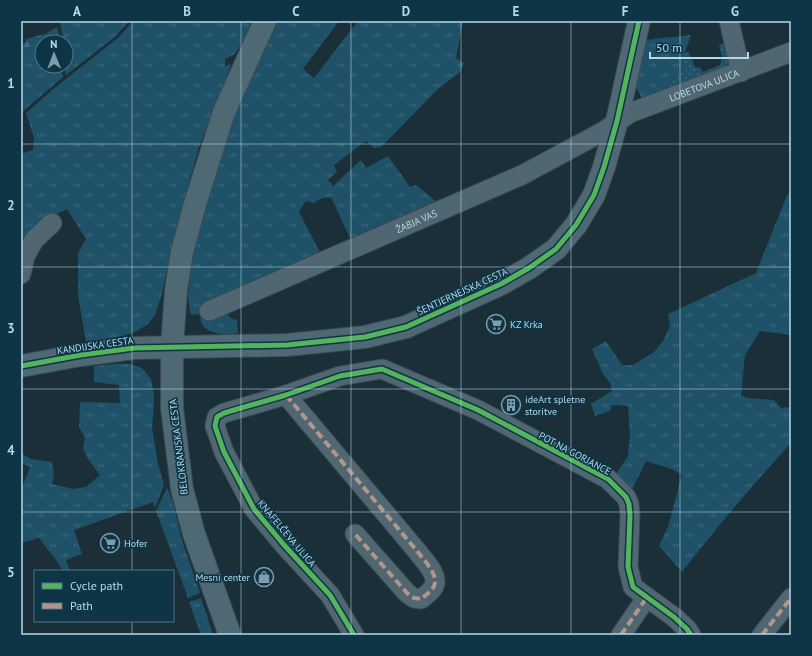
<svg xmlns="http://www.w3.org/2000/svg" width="812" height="656" font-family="'PT Sans',sans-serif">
	<defs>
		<pattern id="grass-tufts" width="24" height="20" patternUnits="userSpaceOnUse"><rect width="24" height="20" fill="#1f5268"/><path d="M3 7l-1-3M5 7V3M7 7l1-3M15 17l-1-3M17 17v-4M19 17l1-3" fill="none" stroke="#3d6a7e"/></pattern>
		<pattern id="forest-firs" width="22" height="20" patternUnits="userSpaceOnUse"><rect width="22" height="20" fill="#1f5268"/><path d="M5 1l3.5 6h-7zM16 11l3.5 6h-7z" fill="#3d6a7e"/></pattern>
		<pattern id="garden-dots" width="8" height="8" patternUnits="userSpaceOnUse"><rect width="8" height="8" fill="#1f5268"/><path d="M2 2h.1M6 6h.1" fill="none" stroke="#3d6a7e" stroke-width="1.8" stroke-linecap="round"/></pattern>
	</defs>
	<rect width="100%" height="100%" fill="#1a2f38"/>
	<g fill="url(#grass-tufts)">
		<path d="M62,21h67l-13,15 -50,39 -2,-9h2v-24h-2l-4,-19z"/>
		<path d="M133,21h119l-4,12 -13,21 -10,5v7l6,-2 -6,19 -26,64 -21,75 -17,75 -6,18 -7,9 -13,8 -12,4 -37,6 -8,-47v-42l8,-14 -19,-30 -20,10 -26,26v-91l12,-4 1,-12 -8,-25 26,-23 67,-53z"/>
		<path d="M272,21h67l-36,48 11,9 44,-57h105l-7,37 8,5 -4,9 -22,17 -57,58 -7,1 -8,-7 -32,24 3,7 -9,8 5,6 28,-26 5,8 22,-12 22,31 6,-2 23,19 -86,41 -22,-48 -9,1 -8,5 -8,-2 -7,11 24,46 -122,55 -8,2 -3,-2 -2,-17 5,-49 39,-133z"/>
		<path d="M691,35l-7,20 -2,18 -9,6 -11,14 -20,6 -6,-12 10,-47z"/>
		<path d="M42,48v18h18l3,11 -42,36v-58z"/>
		<path d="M791,190v145l-31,-4 -15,24 -4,40 6,3 27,2 7,8 7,-1 3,2v35h-1c-38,42 -74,84 -108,128l-23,-26 9,-19 14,-52 -10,-6 -26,-8 -16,33 -18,-14 16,-24 2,-21 -2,-29 -16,-1 -2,6 -15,5 -4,-12 21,-13 -2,-8 -7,-9 -11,-25 14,-8 16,24h11l21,-13 9,-11 7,-15 -2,-12 88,-41 30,-75z"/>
		<path d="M223,306c3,7 6,13 14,14l1,13c-10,2 -26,2 -34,-6 -2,-2 -3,-6 -4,-9z"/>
		<path d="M114,364h16l12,4 9,11 3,15v11l-2,23 6,36 6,21 -9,23 -2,-6 -79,28 8,24 -16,6 4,11h-7l-4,-7 -20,-26 -18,5 1,9 -1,3v-65l9,-23 -9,-4v-10l10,6 21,3 2,13 -2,9 21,5 13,-2 14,-12 -12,-16 -5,-11 2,-10 -6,-11 1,-25 40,1 -1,-18 -25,-3v-16z"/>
		<path d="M167,488l5,11 10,41 18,53 -12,5 -32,-87z"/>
		<path d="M201,598l12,37h-12l-12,-33z"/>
	</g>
	<path fill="url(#forest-firs)" d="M57,27l2,7 -8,8h-9v6l-21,7v-12h4l1,-4 19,-5z"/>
	<path fill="url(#garden-dots)" d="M732,41l4,26 -74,26 11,-14 9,-6 2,-18 4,-4 7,16 5,1 3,4 17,-7 2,-8 -3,-12z"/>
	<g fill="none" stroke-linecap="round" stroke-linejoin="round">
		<defs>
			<g id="minor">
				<path d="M729,21l12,51"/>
				<path d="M21,274l4,-18 9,-16 18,-17"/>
				<path id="s1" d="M209,311l313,-136 82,-44 26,-18 161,-61"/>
				<path d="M286,395l131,156c7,10 24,25 16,37 -3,4 -8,8 -12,11l-7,-1 -7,-5 -52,-59"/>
				<path d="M354,635l-24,-40 -46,-50 -30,-36 -30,-57 -9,-26 2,-9 7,-4 62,-18 54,-19 42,-7 96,41 130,69 18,18 3,7 1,11 -2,52 5,20 41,30 13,12 4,6"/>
				<path d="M621,635l26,-38"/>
				<path d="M762,635l29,-37"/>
			</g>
			<g id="major">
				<path d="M21,366l60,-11 53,-7 153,-3 78,-8 41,-10 95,-43 28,-16 27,-19 20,-24 18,-30 10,-28 13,-46 22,-100"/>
				<path d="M230,635l-36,-101 -12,-45 -10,-81v-61l4,-57 6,-38 13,-48 29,-92 41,-91"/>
			</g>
		</defs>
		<use href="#minor" stroke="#384a53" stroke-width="21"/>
		<use href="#major" stroke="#384a53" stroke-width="24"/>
		<use href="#minor" stroke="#506772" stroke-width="19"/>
		<use href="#major" stroke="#4e6974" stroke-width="22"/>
		<g stroke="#b2968c" stroke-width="4" stroke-dasharray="8 4" stroke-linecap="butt">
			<path d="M286,395l131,156c7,10 24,25 16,37 -3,4 -8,8 -12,11l-7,-1 -7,-5 -52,-59"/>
			<path d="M621,635l26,-38"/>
			<path d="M762,635l29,-37"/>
		</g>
		<defs>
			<g id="cycleway">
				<path d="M21,366l60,-11 53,-7 153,-3 78,-8 41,-10 95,-43 28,-16 27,-19 20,-24 18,-30 10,-28 13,-46 22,-100"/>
				<path d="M354,635l-24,-40 -46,-50 -30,-36 -30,-57 -9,-26 2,-9 7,-4 62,-18 54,-19 42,-7 96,41 130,69 18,18 3,7 1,11 -2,52 5,20 41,30 13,12 4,6"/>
			</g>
		</defs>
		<use href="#cycleway" stroke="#0d3545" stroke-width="8"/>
		<use href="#cycleway" stroke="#56b35d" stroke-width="5"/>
	</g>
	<path fill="none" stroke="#b6d9ea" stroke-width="1" stroke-opacity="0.55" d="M132,21v550M241,21v614M351,21v614M461,21v614M571,21v614M680,21v614M21,144h770M21,267h770M21,389h770M21,512h770M132,621v14"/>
	<defs>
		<symbol id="supermarket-ring" viewBox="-11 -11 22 22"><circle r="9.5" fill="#0d3545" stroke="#7f9eac" stroke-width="1.5"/><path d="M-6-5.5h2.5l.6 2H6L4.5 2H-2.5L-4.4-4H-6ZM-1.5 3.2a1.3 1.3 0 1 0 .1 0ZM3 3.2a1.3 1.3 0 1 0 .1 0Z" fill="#7f9eac"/></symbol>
		<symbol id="building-ring" viewBox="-11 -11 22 22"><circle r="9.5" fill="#0d3545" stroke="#7f9eac" stroke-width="1.5"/><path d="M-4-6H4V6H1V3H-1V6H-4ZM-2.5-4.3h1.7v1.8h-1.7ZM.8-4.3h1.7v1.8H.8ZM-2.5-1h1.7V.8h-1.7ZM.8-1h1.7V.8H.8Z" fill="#7f9eac"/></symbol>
		<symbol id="shop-ring" viewBox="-11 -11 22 22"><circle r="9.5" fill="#0d3545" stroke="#7f9eac" stroke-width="1.5"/><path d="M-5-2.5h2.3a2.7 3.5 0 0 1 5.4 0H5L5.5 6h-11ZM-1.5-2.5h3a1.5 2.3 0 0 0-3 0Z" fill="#7f9eac"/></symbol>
	</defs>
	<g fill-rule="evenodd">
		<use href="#supermarket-ring" x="485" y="313" width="22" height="22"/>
		<use href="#building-ring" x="500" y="394" width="22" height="22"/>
		<use href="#supermarket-ring" x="99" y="532" width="22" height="22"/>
		<use href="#shop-ring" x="253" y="566" width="22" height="22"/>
	</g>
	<g text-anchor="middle" stroke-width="3.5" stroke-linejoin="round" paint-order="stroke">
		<g font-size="10" fill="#b6d9ea" stroke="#0d3545">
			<text dy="4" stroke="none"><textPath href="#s1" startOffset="545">LOBETOVA ULICA</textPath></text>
			<text dy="4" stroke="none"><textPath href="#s1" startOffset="226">ŽABJA VAS</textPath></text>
			<text transform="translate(462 291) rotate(-25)" y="4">ŠENTJERNEJSKA CESTA</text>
			<text transform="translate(95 345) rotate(-8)" y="4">KANDIJSKA CESTA</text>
			<text transform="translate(178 447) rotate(-97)" y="4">BELOKRANJSKA CESTA</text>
			<text transform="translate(575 453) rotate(28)" y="4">POT NA GORJANCE</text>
			<text transform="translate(287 533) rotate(50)" y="4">KNAFELČEVA ULICA</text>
		</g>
		<g font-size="10" fill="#b6d9ea" stroke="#0d3545" text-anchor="start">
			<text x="510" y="328">KZ Krka</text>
			<text x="525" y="403">ideArt spletne<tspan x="525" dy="12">storitve</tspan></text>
			<text x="124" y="547">Hofer</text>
			<text x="250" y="581" text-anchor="end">Mesni center</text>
		</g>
	</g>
	<rect width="812" height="656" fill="none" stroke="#0d3545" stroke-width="44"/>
	<rect x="34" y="570" width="140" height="52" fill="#0d3545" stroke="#517787"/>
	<rect x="42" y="583" width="20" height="6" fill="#56b35d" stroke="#517787"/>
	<text x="70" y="590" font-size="12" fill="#b6d9ea">Cycle path</text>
	<rect x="42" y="603" width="20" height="6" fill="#b2968c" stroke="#517787"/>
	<text x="70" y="610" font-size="12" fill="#b6d9ea">Path</text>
	<g transform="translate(54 54) rotate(359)"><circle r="19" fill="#0d3545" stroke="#517787"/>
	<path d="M0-3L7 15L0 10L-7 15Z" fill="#7f9eac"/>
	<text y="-6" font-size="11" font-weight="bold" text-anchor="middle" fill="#b6d9ea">N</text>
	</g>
	<path d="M650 52v6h98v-6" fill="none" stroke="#b6d9ea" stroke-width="2"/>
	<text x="656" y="52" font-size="12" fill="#b6d9ea" stroke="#0d3545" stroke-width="3" paint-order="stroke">50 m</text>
	<rect x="22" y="22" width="768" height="612" fill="none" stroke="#b6d9ea" stroke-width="1.5"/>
	<g font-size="13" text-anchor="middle" font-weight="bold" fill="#b6d9ea">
		<text x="77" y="16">A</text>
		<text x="187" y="16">B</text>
		<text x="296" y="16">C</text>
		<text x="406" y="16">D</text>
		<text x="516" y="16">E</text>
		<text x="625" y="16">F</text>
		<text x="735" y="16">G</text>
		<text x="11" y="88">1</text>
		<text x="11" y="210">2</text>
		<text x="11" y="333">3</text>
		<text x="11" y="455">4</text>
		<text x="11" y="577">5</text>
	</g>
</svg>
